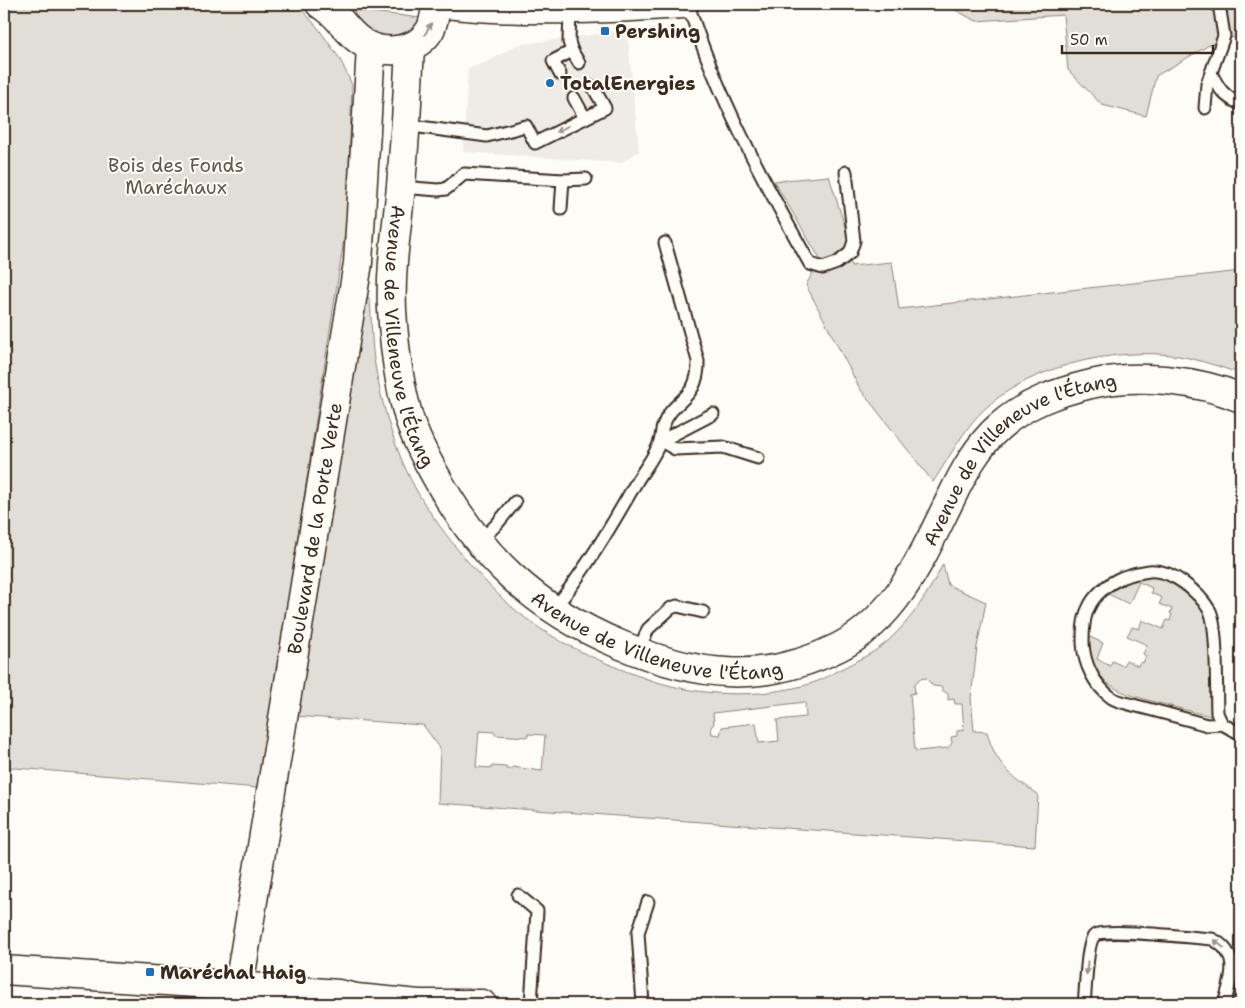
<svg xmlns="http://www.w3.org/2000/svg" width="1245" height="1008" font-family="'Shantell Sans',sans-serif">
	<rect width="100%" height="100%" fill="#fdfcf7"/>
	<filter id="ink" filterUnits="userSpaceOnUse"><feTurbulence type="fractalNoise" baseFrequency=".02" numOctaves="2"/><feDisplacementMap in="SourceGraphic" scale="10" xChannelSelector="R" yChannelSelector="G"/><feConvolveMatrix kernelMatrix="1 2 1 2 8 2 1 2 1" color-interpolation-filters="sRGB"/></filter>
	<g filter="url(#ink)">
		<path fill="#efece7" d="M627,30l12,121 -18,12 -158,-11 5,-83 21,-8 28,-16z"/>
		<g fill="#e1ded7" stroke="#8e847a" fill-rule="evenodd">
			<path d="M4,4h281l15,3 18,21 22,31 12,26 -5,135 -88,568 -255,-21z"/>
			<path d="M944,4h297v31l-30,9 -55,32 -10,40 -44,-11 -34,-35 -5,-55 -87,6z"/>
			<path d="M354,10l67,8 -10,12 -21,7 -19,-4 -14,-10z"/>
			<path d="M829,176l18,57 4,33 41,-4 7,47 342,-38v103c-20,-7 -41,-14 -62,-18 -64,-10 -160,11 -204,63 -16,19 -28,42 -42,63l-73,-93 -54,-104 14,-26 -46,-78z"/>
			<path d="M366,293l4,8c2,21 1,43 5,64 9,51 25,104 55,147 25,37 65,85 101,110 23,17 49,30 75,41 53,23 96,34 154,30 19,-2 40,-5 58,-12 9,-4 18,-10 27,-14 15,-8 31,-15 44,-27 23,-21 40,-48 54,-76l5,21 38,17 -9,45 -6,51 3,33 13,1c8,32 25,45 51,62l-3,52 -597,-43 2,-55 -17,-23 -129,-9zM926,678l7,8 9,1v3l6,4v6l6,-1 1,5h7l2,26 -7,1v5l-6,1 1,6 -4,5 -31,3 -2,-1 -5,-56 5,-1 -1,-8 5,-6zM805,702l1,15 -29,3 2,21 -20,2 -3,-20 -34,4 -2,8 -8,-1 -1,-7 3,-3 -1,-11zM479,731l16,1v3l33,2v-3l17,1 -3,36 -30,-4v2h-6v-2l-14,-1v2l-16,-1z"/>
			<path d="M1145,577c16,-1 27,3 39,13 8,6 14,11 18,20 12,23 9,79 9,106 -18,-4 -37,-9 -56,-14 -41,-11 -63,-18 -67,-66l15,7 -6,16 13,7 2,-5 11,5 3,-6 12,6 2,-4 3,1 3,-7 -3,-2 4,-9 -20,-9 5,-9 7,2 3,-9 21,9 4,-9 3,1 2,-7 -2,-1 2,-4 -13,-5 3,-6 -11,-5 1,-5 -13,-6 -10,22 -21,-10 16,-11z"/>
		</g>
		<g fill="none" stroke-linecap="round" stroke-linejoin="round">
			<defs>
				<g id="service">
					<path d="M688,4c28,90 76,178 122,260l13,4 14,-5 13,-10 4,-12 -8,-69"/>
					<path d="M572,51l7,12"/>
					<path d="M1211,73c8,16 13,24 30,31"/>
					<path d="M560,74l-7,-13 19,-10 -3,-9 1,-32"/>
					<path d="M1205,108l2,-24 17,-48 -5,-32"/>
					<path d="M585,118l20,-10 -12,-21"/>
					<path d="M405,125l82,11 39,-10 9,17 50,-25 -11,-20"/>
					<path d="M401,187l37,3 8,-1 18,-15 99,6 23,-1"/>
					<path d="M561,209l2,-29"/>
					<path d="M713,414l-52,27 14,8 48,-2 35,11"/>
					<path d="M479,542l18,-18 18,-22"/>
					<path d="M554,609c32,-40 58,-84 83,-128 8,-13 19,-26 23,-40 2,-5 1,-10 3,-15 10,-29 36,-25 35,-65l-33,-118"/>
					<path d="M638,652l10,-23 23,-21 6,-2 26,6"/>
					<path d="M1222,724l-5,-11c-1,-22 1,-86 -7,-102 -11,-19 -38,-42 -61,-40 -8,1 -17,3 -26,6 -14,6 -29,17 -35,32 -5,10 -5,23 -5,34 1,21 11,42 29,55 6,4 18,6 25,8 23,6 46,12 70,19l15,-1 19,10"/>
					<path d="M518,895l19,16 -6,93"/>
					<path d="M643,1004l-5,-71 10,-31"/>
					<path d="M1084,1004c2,-14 2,-59 10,-68 7,-9 102,2 118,3 30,15 19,41 12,65"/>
				</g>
				<g id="tertiary">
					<path id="s1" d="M410,48c-2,46 -5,92 -9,138 -4,41 -11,83 -9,124 2,33 6,69 15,101 5,21 16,42 26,60 44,83 101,138 188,174 76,32 142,40 218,2 59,-30 84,-93 112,-149 12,-25 27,-53 49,-72 26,-23 58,-34 91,-42 46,-11 107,-4 150,14"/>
					<path d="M4,970l235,16 99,8 18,4 63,6h63"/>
					<path id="s2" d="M236,1004l122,-741 13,-215"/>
				</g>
				<g id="primary">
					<path d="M320,4c17,8 24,25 39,36 21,16 57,14 71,-10 4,-7 5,-18 7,-26"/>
					<path d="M446,4c80,9 158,5 238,0"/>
				</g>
			</defs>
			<use href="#service" stroke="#3b2a1e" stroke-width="15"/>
			<use href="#tertiary" stroke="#3b2a1e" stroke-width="31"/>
			<use href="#primary" stroke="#3b2a1e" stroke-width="31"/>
			<use href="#service" stroke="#fdfcf7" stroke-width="11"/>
			<use href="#tertiary" stroke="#fdfcf7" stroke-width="28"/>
			<use href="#primary" stroke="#fdfcf7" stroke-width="28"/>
		</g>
		<defs><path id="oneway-solid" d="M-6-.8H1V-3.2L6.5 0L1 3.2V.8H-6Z" transform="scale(1.25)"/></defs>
		<g fill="#9c938a">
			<use href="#oneway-solid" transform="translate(428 29) rotate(-60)"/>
			<use href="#oneway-solid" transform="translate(562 129) rotate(154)"/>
			<use href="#oneway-solid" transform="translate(1219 944) rotate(-142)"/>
			<use href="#oneway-solid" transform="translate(1087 968) rotate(94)"/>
		</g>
	</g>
	<g fill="#1f6fb2" stroke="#fdfcf7" stroke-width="2">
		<rect x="600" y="26" width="10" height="10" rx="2.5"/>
		<circle cx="550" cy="83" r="5"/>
		<rect x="145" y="967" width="10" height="10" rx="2.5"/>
	</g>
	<g text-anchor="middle" stroke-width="4" stroke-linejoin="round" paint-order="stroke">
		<g font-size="19" font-weight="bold" fill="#3b2a1e" stroke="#fdfcf7" text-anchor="start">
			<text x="615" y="38">Pershing</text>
			<text x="560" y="90">TotalEnergies</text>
			<text x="160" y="979">Maréchal Haig</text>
		</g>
		<g font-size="19" fill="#64574c" stroke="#fdfcf7">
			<text x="176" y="172">Bois des Fonds<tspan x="176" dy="22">Maréchaux</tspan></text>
		</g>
		<g font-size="19" fill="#3b2a1e" stroke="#fdfcf7">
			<text dy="7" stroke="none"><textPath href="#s1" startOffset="291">Avenue de Villeneuve l'Étang</textPath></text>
			<text dy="7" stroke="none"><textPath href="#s1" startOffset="1190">Avenue de Villeneuve l'Étang</textPath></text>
			<text dy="7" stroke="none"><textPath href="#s2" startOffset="482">Boulevard de la Porte Verte</textPath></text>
			<text dy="7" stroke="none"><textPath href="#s1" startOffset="725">Avenue de Villeneuve l'Étang</textPath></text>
		</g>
	</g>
	<rect width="1245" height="1008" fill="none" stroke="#fdfcf7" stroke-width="20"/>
	<rect x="10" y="10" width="1225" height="988" fill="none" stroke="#3b2a1e" stroke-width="2" filter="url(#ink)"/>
	<path d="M1062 45v8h151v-8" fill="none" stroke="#3b2a1e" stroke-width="2.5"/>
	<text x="1070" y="45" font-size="15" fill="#3b2a1e" stroke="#fdfcf7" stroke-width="4" paint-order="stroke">50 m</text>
</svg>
